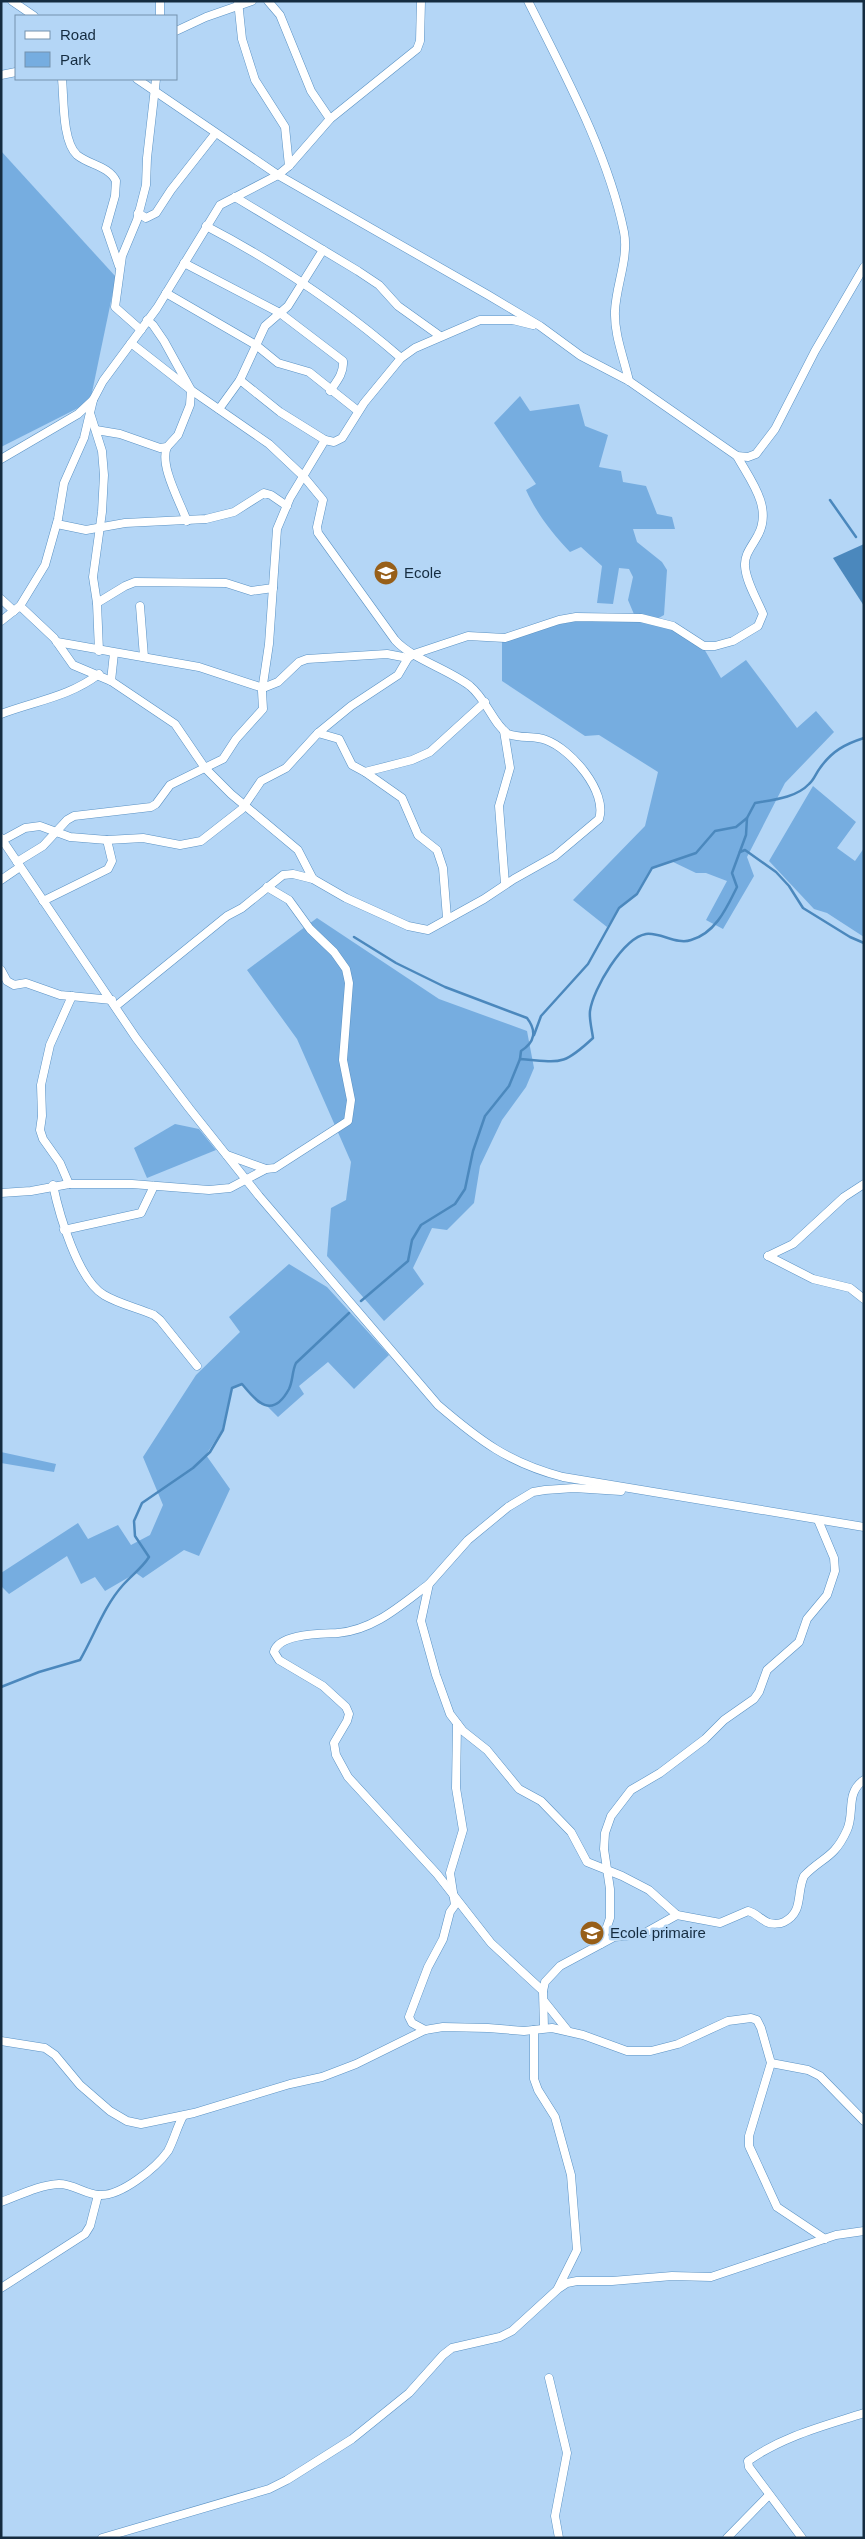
<svg xmlns="http://www.w3.org/2000/svg" width="865" height="2539" font-family="Arial,sans-serif">
	<rect width="100%" height="100%" fill="#b4d6f6"/>
	<g fill="#76ade0">
		<path d="M1,151l115,126 -26,125 -89,45z"/>
		<path d="M520,396l10,15 49,-7 6,22 23,9 -9,32 22,4 2,11 23,4 11,28 15,3 3,12h-42l4,13 25,20 5,8 -3,45 -14,8 14,2 39,22 18,31 25,-18 51,68 19,-17 18,21 -49,51 -38,74 7,19 -31,53 -17,-9 21,-39 -21,-8h-10l-25,-12 -19,7 -15,26 -18,14 -12,19 -34,-27 72,-74 13,-54 -59,-37 -14,1 -83,-55v-40l49,-15 30,-6 22,2 33,-3 -8,-19 5,-23 -4,-8 -10,-1 -6,36 -16,-1 5,-37 -21,-19 -11,5c-18,-19 -33,-38 -44,-62l10,-6 -42,-61z"/>
		<path d="M813,786l43,36 -19,26 18,13 9,-13v89l-37,-24 -13,-4 -45,-48z"/>
		<path d="M317,918l122,81 88,32 7,37 -8,19 -24,33 -22,46 -6,37 -27,27 -15,-2 -19,40 11,16 -40,37 -57,-65 4,-48 15,-8 5,-38 -54,-123 -50,-69z"/>
		<path d="M175,1124l24,5 17,21 -69,28 -13,-30z"/>
		<path d="M289,1264l38,23 62,68 -35,34 -26,-27 -29,24 5,8 -26,23 -11,-11 -9,-3 -16,-19 -10,4 -10,42 -16,25 24,34 -31,67 -15,-6 -41,28 -7,-5 -31,18 -10,-14 -14,7 -14,-28 -58,38 -8,-8v-13l77,-50 10,16 30,-14 13,20 19,-10 13,-30 -20,-48 53,-82 44,-43 -11,-15z"/>
		<path d="M1,1452l55,12 -2,8 -53,-9z"/>
	</g>
	<path fill="#4b88bd" d="M864,544v62l-31,-48z"/>
	<g fill="none" stroke-linecap="round" stroke-linejoin="round">
		<g stroke="#4b88bd" stroke-width="2.5">
			<path d="M830,500l26,37"/>
			<path d="M740,852l5,-2 31,22 13,14 14,22 47,29 14,6"/>
			<path d="M354,937l42,26 49,24 82,31c10,13 8,24 -6,33l-1,8"/>
			<path d="M534,1035l7,-19 47,-52 31,-56 18,-14 15,-26 44,-15 19,-22 21,-4 11,-9"/>
			<path d="M361,1301l47,-40 4,-21 9,-15 34,-21 10,-15 8,-38 12,-35 24,-30 11,-27c40,3 42,8 73,-21 -1,-8 -4,-19 -3,-27 3,-22 33,-73 56,-77 14,-2 31,11 45,6 25,-7 36,-33 46,-53l-5,-14 14,-38 1,-17 8,-15c17,-3 41,-5 54,-19 5,-4 7,-11 11,-16 12,-17 25,-24 44,-30"/>
			<path d="M1,1687l38,-15 41,-12c14,-24 24,-54 43,-75 9,-10 19,-17 26,-28l-14,-21 -1,-15 8,-18 51,-35 17,-16 13,-22 9,-42 10,-4c15,18 30,36 47,5 4,-8 3,-18 7,-26l53,-50"/>
		</g>
		<defs>
			<g id="minor">
				<path d="M12,1l22,15"/>
				<path d="M160,1v15"/>
				<path d="M238,1l4,38 13,41 30,47 4,39"/>
				<path d="M268,1l12,14 31,76 19,28"/>
				<path d="M528,1c36,72 80,152 96,231 5,26 -8,53 -9,79 -1,24 9,47 14,70"/>
				<path d="M176,31l30,-14 46,-16"/>
				<path d="M1,75l15,-3"/>
				<path d="M62,79c2,19 0,62 15,76 12,10 32,11 39,26l-1,15 -9,32 13,38"/>
				<path d="M137,79l141,96 210,120 52,31 41,30 48,25 108,75 11,1 8,-3 19,-25 40,-78 49,-84"/>
				<path d="M235,197l123,74 21,14 19,21 42,30"/>
				<path d="M138,213l8,5 10,-5 15,-23 44,-56"/>
				<path d="M206,226c71,37 135,80 195,132"/>
				<path d="M184,263l96,50 63,48c1,12 -6,20 -13,30"/>
				<path d="M166,293l90,52 22,18 31,9 49,39"/>
				<path d="M141,330l-26,-23 7,-51 15,-36 9,-35 1,-27 9,-79"/>
				<path d="M240,380l40,32 45,28"/>
				<path d="M219,409l21,-29 25,-54 23,-20 35,-56"/>
				<path d="M90,413l12,38 2,24 -2,37 -9,65 4,26 2,48"/>
				<path d="M96,430l24,4 40,14 7,-1 11,-12 12,-30 1,-15 -27,-49 -11,-16 -6,-5"/>
				<path d="M167,447c-8,18 13,55 20,74"/>
				<path d="M1,459l77,-45 15,-14 10,-19 54,-73 63,-103 58,-30 11,-9 41,-47 87,-70 3,-8 1,-40"/>
				<path d="M57,524l29,6 39,-7 81,-4 28,-7 30,-19 7,2 16,11"/>
				<path d="M1,599l13,12"/>
				<path d="M97,603l28,-17 10,-4 91,1 25,8 22,-3"/>
				<path d="M20,606l34,32 19,27 38,16 64,43 30,44 26,26 67,56 15,29 33,19 62,28 20,4 56,-31 30,-20 41,-23 44,-37c9,-27 -28,-70 -53,-79 -12,-5 -25,-1 -38,-6 -15,-10 -21,-34 -38,-48 -22,-17 -58,-27 -75,-46l-77,-107 -1,-6 6,-27 -19,-23 -35,-33 -78,-54 -60,-47"/>
				<path d="M140,606l4,51"/>
				<path d="M1,621l19,-15 25,-41 13,-46 6,-36 20,-45 9,-38"/>
				<path d="M57,642l142,25 64,21 15,-6 21,-20 8,-3 80,-5 21,4 6,-4 54,-18 37,2 54,-18 17,-3 65,1 32,8 31,20h11l18,-5 25,-15 5,-12c-6,-15 -17,-32 -18,-48 -1,-12 8,-21 13,-31 15,-28 -8,-55 -21,-79"/>
				<path d="M111,681l3,-28"/>
				<path d="M1,714c34,-13 68,-17 98,-40"/>
				<path d="M504,731l6,37 -11,38 6,78"/>
				<path d="M318,733l21,6 13,26 13,7 47,-12 18,-8 55,-50"/>
				<path d="M365,772l37,26 16,37 19,15 6,18 4,50"/>
				<path d="M1,838l135,200 53,70 70,88 179,209c42,36 71,58 125,72l301,50"/>
				<path d="M3,840l22,-12 15,-2 30,11 37,3 36,-2 37,7 21,-4 41,-32 19,-28 25,-13 32,-35 33,-27 47,-31 10,-17"/>
				<path d="M17,862l26,-16 24,-26 7,-4 77,-9 5,-3 14,-19 53,-26 13,-20 27,-30 -1,-18 7,-47 8,-115 13,-31 35,-58 9,2 8,-4 22,-35 37,-45 14,-10 65,-28h33l20,5"/>
				<path d="M1,880l19,-13"/>
				<path d="M43,901l65,-32 4,-8 -5,-21"/>
				<path d="M1,970l6,11 7,4 12,-2 34,12 52,5"/>
				<path d="M116,1006l111,-90 15,-8 41,-33 10,-1 20,5"/>
				<path d="M227,1155l39,14"/>
				<path d="M69,1184l-9,-21 -17,-24 -3,-9 2,-14 -1,-31 9,-40 22,-49"/>
				<path d="M53,1185c6,29 25,95 51,110 15,9 34,13 50,20l6,5 37,46"/>
				<path d="M1,1193l30,-2 38,-7h63l77,6 21,-2 36,-19 9,-1 73,-47 3,-21 -8,-40 6,-77 -3,-14 -12,-17 -24,-23 -21,-29 -22,-13"/>
				<path d="M64,1230l77,-17 13,-27"/>
				<path d="M768,1256l25,-12 51,-47 20,-13"/>
				<path d="M768,1256l45,23 37,9 14,11"/>
				<path d="M621,1491l-47,-3 -29,2 -12,2 -25,15 -40,33 -39,44 -8,37 15,54 14,39 13,17 24,19 32,39 22,12 30,31 16,30 35,14 27,14 28,25"/>
				<path d="M429,1584c-28,21 -55,46 -91,49 -15,1 -59,0 -64,19l5,8 44,26 23,21 3,7 -2,7 -13,22 2,12 12,22 89,97 54,69 52,48"/>
				<path d="M601,1944l9,-26v-29l-6,-40 1,-16 6,-17 20,-26 29,-17 45,-34 19,-19 30,-21 5,-7 8,-22 32,-28 8,-23 20,-24 8,-24 -1,-13 -16,-38"/>
				<path d="M544,2001l24,30"/>
				<path d="M544,2028l-1,-37 2,-9 15,-16 54,-29 29,-3 34,-19 43,8 28,-12c8,2 13,9 21,12 4,1 11,1 15,-1 20,-10 12,-29 20,-46 18,-19 30,-17 43,-46 8,-17 -2,-37 17,-50"/>
				<path d="M425,2030l-13,-7 -3,-6 19,-50 15,-28 7,-27 5,-7 -5,-32 13,-43 -7,-42 1,-64"/>
				<path d="M534,2030v49l4,11 17,27 16,58 6,75 -19,38"/>
				<path d="M1,2041l44,7 10,7 25,30 30,26 17,10 14,3 53,-11 96,-29 32,-7 34,-13 69,-34 18,-3 45,1 36,3 28,-3 31,7 44,16h24l27,-7 50,-23 23,-3 6,2 4,8 10,35 -22,73v10l28,61 48,32"/>
				<path d="M771,2063l37,7 12,6 44,45"/>
				<path d="M1,2202c19,-7 38,-17 58,-18 15,0 27,11 41,11 21,1 56,-27 68,-44 6,-11 9,-24 15,-35"/>
				<path d="M1,2288l84,-54 5,-8 8,-31"/>
				<path d="M549,2378l18,75 -12,63 4,22"/>
				<path d="M102,2538l167,-49 18,-9 65,-41 57,-46 34,-38 9,-7 48,-11 12,-6 46,-42 9,-6 10,-2h35l60,-5 39,1 125,-42 28,-4"/>
				<path d="M727,2538l42,-43"/>
				<path d="M802,2538l-53,-71 -1,-6c35,-25 76,-35 116,-48"/>
			</g>
		</defs>
		<use href="#minor" stroke="#5a92c4" stroke-width="9"/>
		<use href="#minor" stroke="#fff" stroke-width="8"/>
	</g>
	<defs>
		<symbol id="school-disc" viewBox="-11 -11 22 22"><circle r="9.5" fill="#975f19" stroke="#b4d6f6"/><path d="M0-5L7-2L0 1L-7-2ZM-4 1L0 2.5L4 1V4Q0 6-4 4Z" fill="#fff"/></symbol>
	</defs>
	<g fill-rule="evenodd">
		<use href="#school-disc" x="372" y="559" width="28" height="28"/>
		<use href="#school-disc" x="578" y="1919" width="28" height="28"/>
	</g>
	<g text-anchor="middle" stroke-width="5" stroke-linejoin="round" paint-order="stroke">
		<g font-size="15" fill="#152c40" stroke="#b4d6f6" text-anchor="start">
			<text x="404" y="578">Ecole</text>
			<text x="610" y="1938">Ecole primaire</text>
		</g>
	</g>
	<rect width="865" height="2539" fill="none" stroke="#152c40" stroke-width="5"/>
	<rect x="15" y="15" width="162" height="65" fill="#b4d6f6" stroke="#7492ad"/>
	<rect x="25" y="31" width="25" height="8" fill="#ffffff" stroke="#7492ad"/>
	<text x="60" y="40" font-size="15" fill="#152c40">Road</text>
	<rect x="25" y="52" width="25" height="15" fill="#76ade0" stroke="#7492ad"/>
	<text x="60" y="65" font-size="15" fill="#152c40">Park</text>
</svg>
